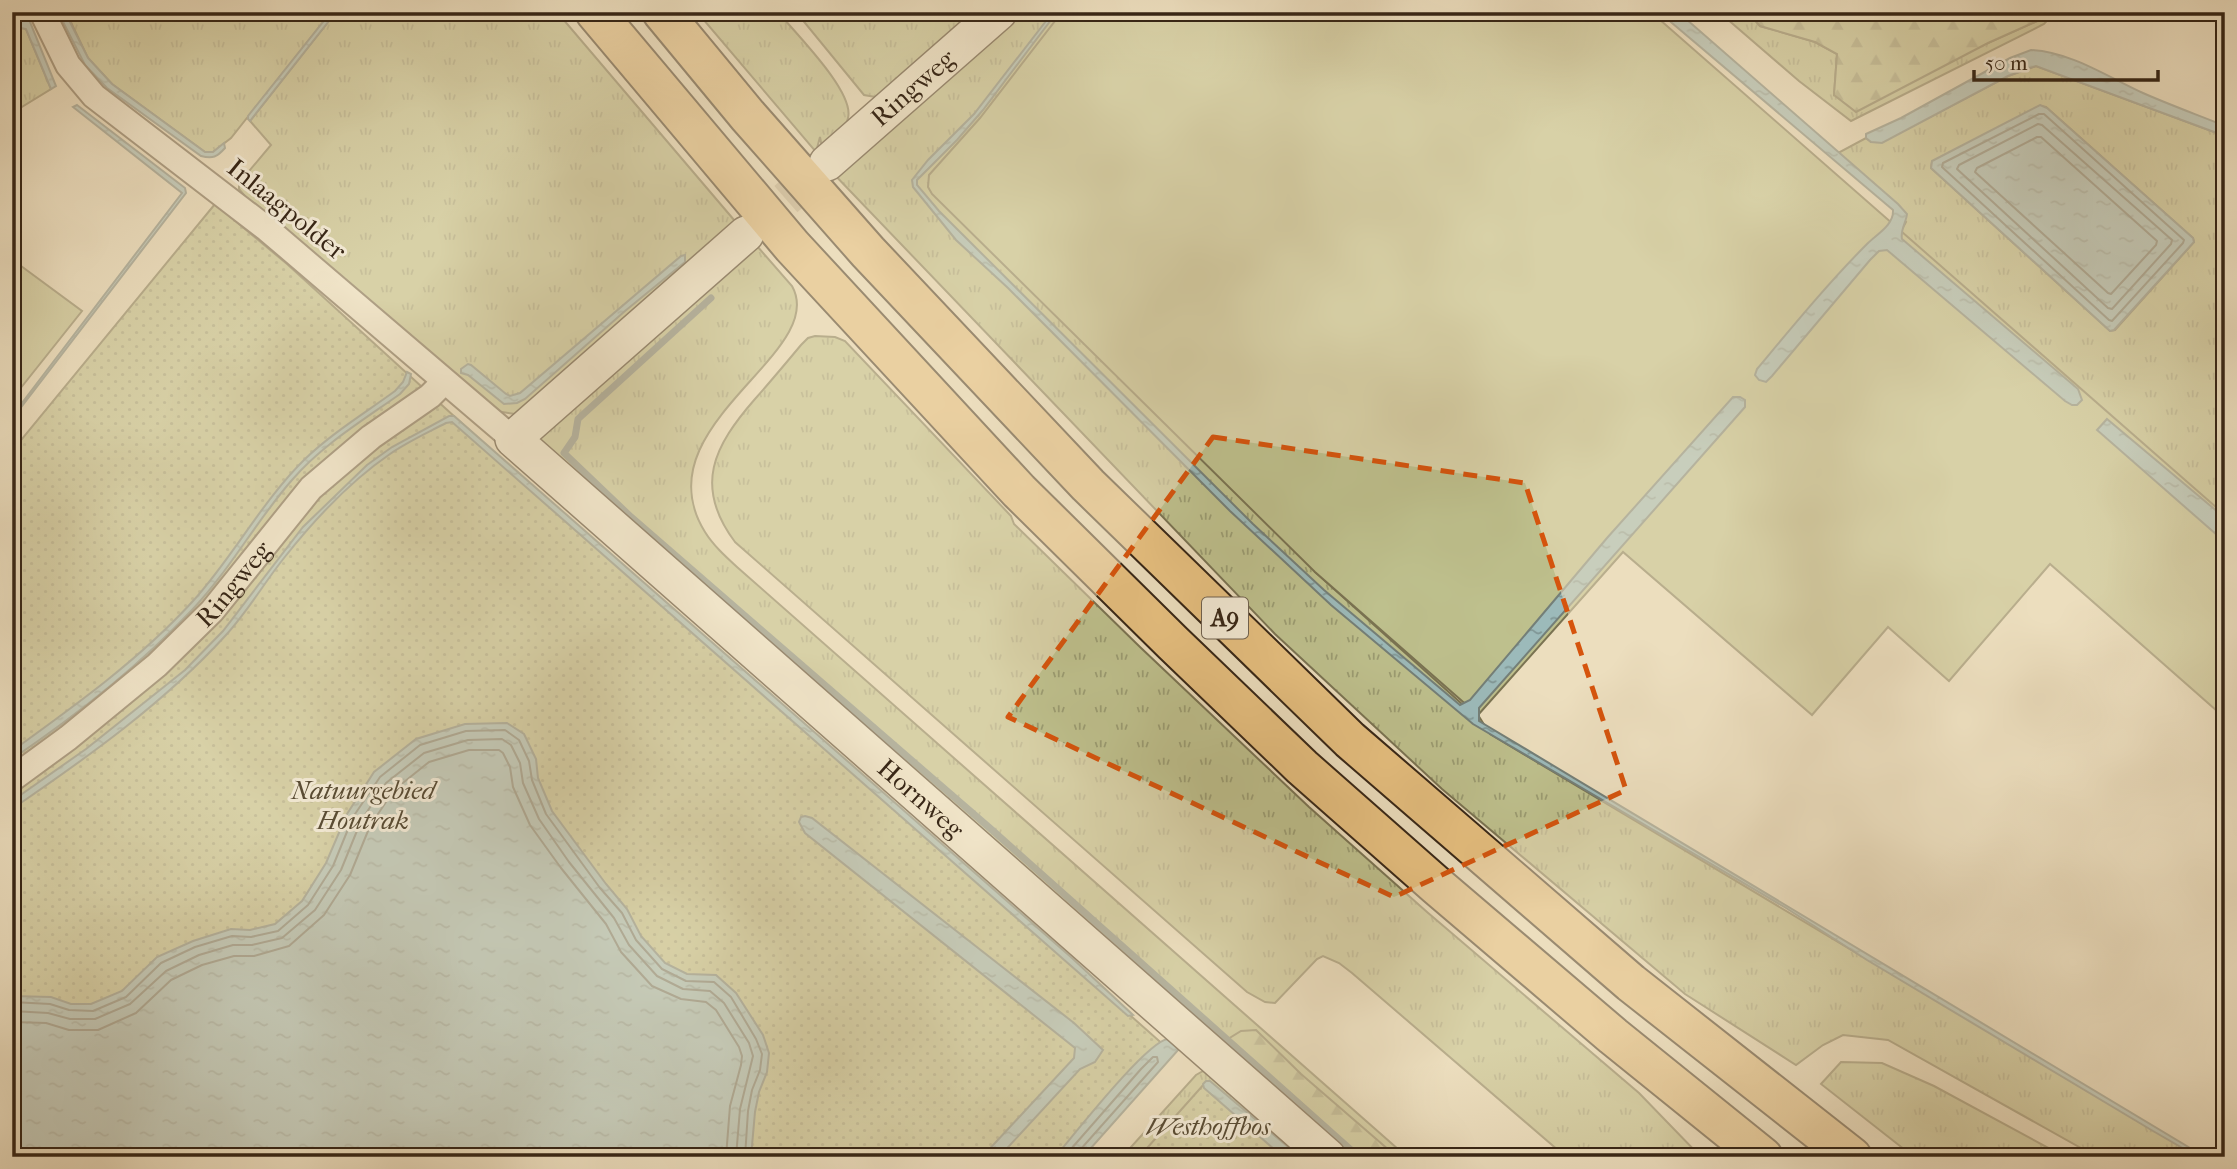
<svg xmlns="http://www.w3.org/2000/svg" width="2237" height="1169" font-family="'IM FELL French Canon',serif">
	<defs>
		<pattern id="grass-tufts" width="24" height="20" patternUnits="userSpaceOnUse" patternTransform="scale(1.75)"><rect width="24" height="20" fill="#bec08d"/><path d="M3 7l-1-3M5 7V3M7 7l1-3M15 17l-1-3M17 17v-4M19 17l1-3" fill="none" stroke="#9b9c72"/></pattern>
		<pattern id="forest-firs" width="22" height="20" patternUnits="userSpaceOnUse" patternTransform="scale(1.75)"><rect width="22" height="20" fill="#bec08d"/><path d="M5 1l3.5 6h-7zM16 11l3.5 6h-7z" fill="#9b9c72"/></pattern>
		<pattern id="park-dots" width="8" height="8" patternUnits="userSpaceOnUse" patternTransform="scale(1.75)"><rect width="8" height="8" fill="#bec08d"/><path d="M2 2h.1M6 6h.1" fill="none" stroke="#9b9c72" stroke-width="1.8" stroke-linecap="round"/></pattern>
		<pattern id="water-ripples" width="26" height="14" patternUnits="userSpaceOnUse" patternTransform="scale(1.75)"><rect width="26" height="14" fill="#9cbaba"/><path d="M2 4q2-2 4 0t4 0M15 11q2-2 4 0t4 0" fill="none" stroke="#809796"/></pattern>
	</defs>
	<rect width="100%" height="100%" fill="#ecdebe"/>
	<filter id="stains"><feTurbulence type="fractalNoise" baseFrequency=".00286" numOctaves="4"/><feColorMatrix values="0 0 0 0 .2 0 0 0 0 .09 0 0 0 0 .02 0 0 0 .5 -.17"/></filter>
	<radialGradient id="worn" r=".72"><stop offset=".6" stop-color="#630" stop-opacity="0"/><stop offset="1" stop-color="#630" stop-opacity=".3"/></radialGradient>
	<g fill="url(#grass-tufts)" stroke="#7a7352" stroke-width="2" fill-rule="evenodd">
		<path d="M66,12h265l-100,126 -18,14h-8l-93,-68 -24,-26z"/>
		<path d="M336,12h221l183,215 -225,187 -19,-3 -248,-211 -9,-11v-6l32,-38 -21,-24z"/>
		<path d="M697,12h81c17,21 77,80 70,106 -3,14 -16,25 -25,35l-3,-16 -4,15z"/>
		<path d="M796,12h186l-101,86 -17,-3z"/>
		<path d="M1017,12h45l-4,6 257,554 147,132 16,11 12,19 708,423h-101l-209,-117 -45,-5 -20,10 -27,20 -111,-71 -243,-205 -167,-155 -445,-464z"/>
		<path d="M1719,12h29l12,14 55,16 22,12 -3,41 154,-52 56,-25 2,-6h9l-11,12 -193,97 -52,-40z"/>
		<path d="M1832,12h141l-24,9 -27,-5z"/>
		<path d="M17,27l9,2 25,60 -39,24v-82z"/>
		<path d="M2036,66l189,70v382l-325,-285 6,-11 -68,-69 28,-15 5,4h11l126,-66zM2040,106l6,1 147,131 1,4 -79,88 -5,1 -179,-163 1,-6z"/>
		<path d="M757,246l35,40c38,68 -153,140 -87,246 8,13 20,24 32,35l670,590h-64l-805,-718z"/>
		<path d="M815,336l20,1 10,4 166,175 3,8 126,123 169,160 118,105 212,181 62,64h-135l-214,-184 -13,-10 -16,-7 -6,3 -42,44 -10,-1 -18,-10 -512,-450c-42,-56 -21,-96 20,-143 16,-18 31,-36 46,-54l7,-7z"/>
		<path d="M1841,1062l41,1 52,23 131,71h-151l-93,-73z"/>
		<path d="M1205,1070l111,87h-194l74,-82z"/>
	</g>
	<g fill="url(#forest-firs)" stroke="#7a7352" stroke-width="2">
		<path d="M1748,12h84l90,4 27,5 24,-9h73l-2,6 -56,25 -132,69 -22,-17 3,-41 -22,-12 -55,-16z"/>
		<path d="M1256,1030l45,44 96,83h-48l-120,-108 -1,-10 13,-8z"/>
	</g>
	<g fill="url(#park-dots)" stroke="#7a7352" stroke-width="2">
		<path d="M215,204l72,60 191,174 688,609 -96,110h-1058v-706z"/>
		<path d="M1205,1083l83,74h-149z"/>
	</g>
	<g fill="#bec08d" stroke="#7a7352" stroke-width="2">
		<path d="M1062,12h589l574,503v203l-175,-154 -101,117 -61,-54 -76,88 -189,-163 -145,163 -163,-143 -383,-378 -4,-7 1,-12 51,-57z"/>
		<path d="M17,263l65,48 -70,88v-129z"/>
	</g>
	<g fill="url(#water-ripples)" stroke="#747f78" stroke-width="2">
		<path d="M15,12h11l30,74 -5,3 -25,-60 -9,-2 -5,4z"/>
		<path d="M58,12h7l23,46 24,26 93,68h8l11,-9 1,5c-8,9 -12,11 -24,8l-94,-68 -22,-23z"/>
		<path d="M331,12h5l-86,109 -2,-2v-3z"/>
		<path d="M1053,12h4l-74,98 -26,30 -40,40v5l22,26 314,313 71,66 136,115 10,-5 137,-162 126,-141h7l5,3v7l-266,301v13l726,436h-7l-45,-26 -286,-171 -81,-52 -313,-184 -142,-119 -101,-94 -222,-223 -52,-48 -43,-53 -1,-7 16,-20 46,-46z"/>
		<path d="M1659,12h19l220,192 9,10c-1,9 -7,16 -5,25l176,150 4,11 -5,5h-5l-7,-4 -178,-151 -8,1 -9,9 -98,116 -6,6 -7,-2 -4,-5 2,-6c36,-43 72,-87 111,-126 9,-9 26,-18 25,-33z"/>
		<path d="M2031,50c40,2 77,27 112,43 27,12 55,22 82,33v10l-189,-70 -28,10 -126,67 -11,-1 -5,-4v-4l35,-16 109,-60z"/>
		<path d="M77,105l108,83 1,5 -174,226v-3l170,-223 -109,-86z"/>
		<path d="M2040,105l7,3 146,130 1,4 -80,88 -4,1 -179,-163 1,-7z"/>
		<path d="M685,255v7l-60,49 -100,88 -8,4 -13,1 -36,-29 -7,-2v-4l7,-5 3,1 35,29 4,2 10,-3 161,-137z"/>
		<path d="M407,372l4,2 -2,10 -9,10c-38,27 -78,51 -108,86 -36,41 -62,90 -100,130 -53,56 -116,106 -180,149v-8c64,-46 128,-92 181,-150 40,-44 69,-100 112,-142 27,-26 60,-46 90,-68l8,-9z"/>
		<path d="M449,416h5l618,542 61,57 -5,1 -676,-594 -6,1c-19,10 -39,19 -56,31 -41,28 -76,66 -106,104 -20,25 -36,53 -58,77 -62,68 -138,122 -214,174v-8l74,-52 99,-79 38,-39 80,-104 64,-62 25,-18z"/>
		<path d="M2107,419l118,99v24l-128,-112z"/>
		<path d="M507,723l17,11 12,25 2,19 14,33 54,73 21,25 14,27 24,27 22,11 29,1 20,18 27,42 6,18 -2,19 -8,20 -4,20 -4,45h-739v-161l39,1 20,7h20l31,-13 35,-34 36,-16 38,-12 19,1 25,-6 27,-23 24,-38 21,-49 27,-42 42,-33 49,-15z"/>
		<path d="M805,816l7,2 262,205 29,27 -8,12 -15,7 -81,88h-17l92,-99 1,-10 -270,-215 -6,-11 2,-5z"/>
		<path d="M1168,1039l10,6 1,4 -96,108h-28c18,-21 92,-116 113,-118z"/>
		<path d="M1206,1081h4l90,76h-17l-79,-69 -1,-4z"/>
	</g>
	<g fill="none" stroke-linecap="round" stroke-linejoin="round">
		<g stroke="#6a7068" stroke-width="2">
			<path d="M2039,114h5l140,126 -1,3 -71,78 -3,-1 -167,-153 1,-4z"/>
			<path d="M2038,124l4,1 130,115 -1,4 -59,65 -4,-1 -151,-139 2,-4z"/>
			<path d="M2037,137h4l116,104 -1,4 -45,49 -3,-1 -133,-121 2,-4z"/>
			<path d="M12,1002l38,2 19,6 24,1 33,-14 35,-34 34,-16 37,-11 19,1 27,-6 30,-26 25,-39 20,-49 27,-40 40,-32 46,-14 39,-1 14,10 10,21 3,19 14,34 54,74 22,25 14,27 26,29 24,12 28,1 17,15 25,42 6,15 -2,16 -8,20 -4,21 -3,46"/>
			<path d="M12,1011l36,2 22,6h25l35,-15 36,-33 33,-16 34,-10h19l30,-7 33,-28 26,-40 20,-49 25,-38 38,-30 44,-13 34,-1 9,6 9,18 3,20 16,36 30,43 45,56 15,27 28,31 26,13 27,2 14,12 25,40 4,13 -13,53 -4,48"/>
			<path d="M12,1022l34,1 23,7h29l38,-17 35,-33 31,-15 32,-9h20l35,-10 35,-31 26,-40 20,-49 24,-36 35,-28 40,-12h30l4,3 7,14 3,20 17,38 31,43 45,56 15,28 31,34 29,13 25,3 10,8 23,37 3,9 -1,9 -11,41 -4,51"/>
			<path d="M1064,1157l77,-88 12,-12h4l1,5 -78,88 -1,7"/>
		</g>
		<path stroke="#747f78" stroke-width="7" d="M711,298l-133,121 -3,18 -11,16 67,64 361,313 367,327"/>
		<path stroke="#c8b99c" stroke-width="35" stroke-dasharray="35 18" stroke-linecap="butt" d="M746,234l81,-71"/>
		<defs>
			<g id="street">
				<path d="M42,12l26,53 26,31 173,133 246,210"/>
				<path id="s1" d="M12,779l56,-41 89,-73 55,-54 99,-123 60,-51 59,-41 14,-14"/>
			</g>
			<g id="secondary">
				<path id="s2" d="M827,163l172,-151"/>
				<path id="s3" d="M746,234l-233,205 815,718"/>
			</g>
			<g id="highway">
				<path d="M595,12l197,234 227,245 154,152 129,124 135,119 176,150 150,121"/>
				<path d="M662,12l86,104 120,136 220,233 262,255 281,243 221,174"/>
			</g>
		</defs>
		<use href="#street" stroke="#645440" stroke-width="28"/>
		<use href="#secondary" stroke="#372616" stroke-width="38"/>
		<use href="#highway" stroke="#372616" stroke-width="42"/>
		<use href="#street" stroke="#f3ead5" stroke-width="24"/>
		<use href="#secondary" stroke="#f3ead5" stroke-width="35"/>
		<use href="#highway" stroke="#e6bf7f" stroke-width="38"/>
	</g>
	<path d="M0 0H2237V1169H0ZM1213,437l312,46 101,307 -232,107 -386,-180z" fill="#ecdebe" fill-opacity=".55" fill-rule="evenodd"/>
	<path fill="none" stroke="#d6540d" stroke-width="5" stroke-dasharray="14 9" stroke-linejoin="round" d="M1213,437l312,46 101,307 -232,107 -386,-180z"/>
	<g text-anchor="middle" stroke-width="6" stroke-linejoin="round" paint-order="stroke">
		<rect fill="#f3ead5" stroke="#6f614f" stroke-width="2" x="1202" y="597.5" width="46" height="41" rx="5"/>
		<g font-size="24" font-weight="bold" fill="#372616">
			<text x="1225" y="626">A9</text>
		</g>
		<g font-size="26" fill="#372616" stroke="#f3ead5">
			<text dy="9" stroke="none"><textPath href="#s2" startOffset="114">Ringweg</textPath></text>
			<text transform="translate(287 209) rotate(39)" y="9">Inlaagpolder</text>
			<text dy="9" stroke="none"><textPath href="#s1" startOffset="296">Ringweg</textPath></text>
			<text dy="9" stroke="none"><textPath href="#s3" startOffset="854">Hornweg</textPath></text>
		</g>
		<g font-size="26" font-style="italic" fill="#594c34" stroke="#f3ead5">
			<text x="363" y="799">Natuurgebied<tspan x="363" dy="30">Houtrak</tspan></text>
			<text x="1208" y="1135">Westhoffbos</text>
		</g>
	</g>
	<rect width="2237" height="1169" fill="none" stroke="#ecdebe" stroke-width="42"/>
	<rect x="14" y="14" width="2209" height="1141" fill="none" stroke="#372616" stroke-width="3.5"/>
	<rect x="21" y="21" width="2195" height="1127" fill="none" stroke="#372616" stroke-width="2"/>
	<path d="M1974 70v10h184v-10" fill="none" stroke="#372616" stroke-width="3.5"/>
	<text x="1985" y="70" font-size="21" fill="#372616" stroke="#f3ead5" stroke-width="5" paint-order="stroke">50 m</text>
	<rect width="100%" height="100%" filter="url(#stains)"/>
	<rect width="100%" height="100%" fill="url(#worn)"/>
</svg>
